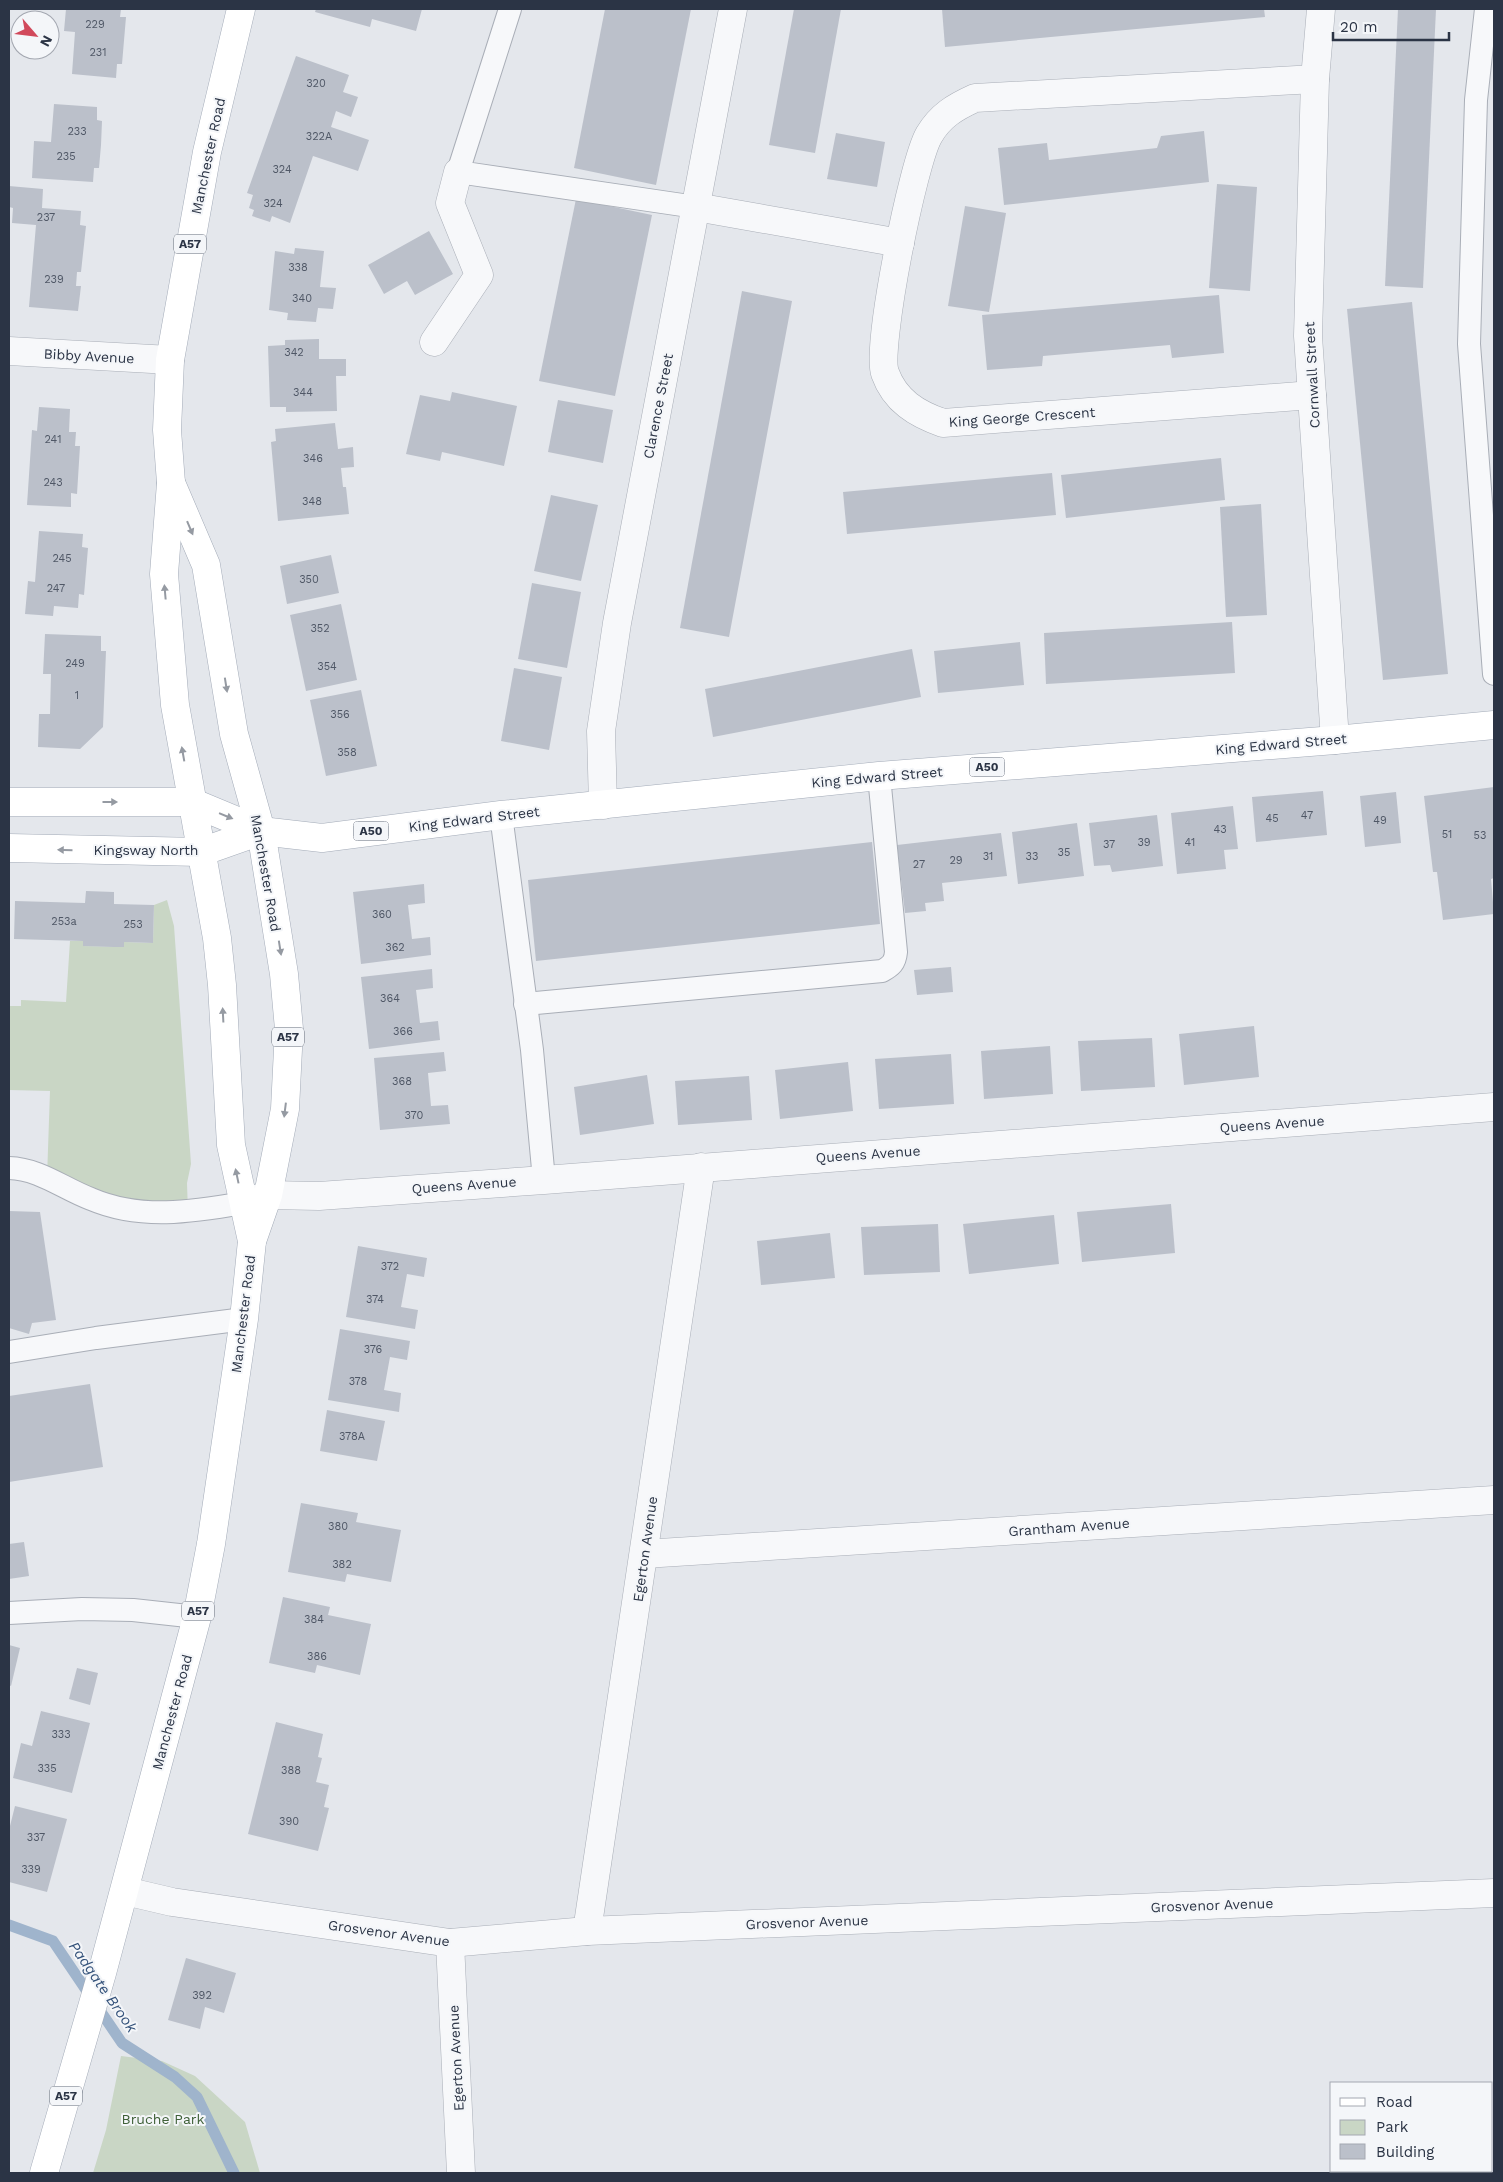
<svg xmlns="http://www.w3.org/2000/svg" width="1503" height="2182" font-family="'Work Sans',sans-serif">
	<rect width="100%" height="100%" fill="#e4e7ec"/>
	<g fill="#c9d6c5">
		<path d="M167,900l7,26 17,238 -4,19 1,30 -27,1 -114,-36 3,-87 -41,-1v-84h12v-6l45,2 4,-61h13v5l40,1 1,-5 29,1 1,-38z"/>
		<path d="M121,2056l41,5 33,15 50,46 15,51h-167l13,-43z"/>
	</g>
	<g fill="none" stroke-linecap="round" stroke-linejoin="round">
		<path stroke="#9fb4cc" stroke-width="11" d="M9,1925l44,16 69,102 53,34 22,20 37,76"/>
	</g>
	<g fill="#bbc0ca">
		<path d="M66,9h55l-1,8h6l-4,47h-5l-1,14 -44,-4 3,-42 -11,-1z"/>
		<path d="M316,9h106l-6,22 -44,-12 -2,8 -55,-15z"/>
		<path d="M605,9h86l-35,176 -82,-17z"/>
		<path d="M794,9h47l-26,144 -46,-8z"/>
		<path d="M942,9h322l1,8 -320,30z"/>
		<path d="M1398,9h38l-13,279 -38,-2z"/>
		<path d="M296,56l53,19 -6,17 15,5 -7,20 -15,-6 -5,16 38,13 -11,31 -45,-15 -23,67 -18,-7 -2,6 -18,-6 2,-6 -5,-2 4,-13 -6,-2z"/>
		<path d="M54,104l43,3v13l5,1 -1,24 -2,23h-5l-1,14 -61,-4 2,-37 17,1z"/>
		<path d="M1204,131l5,51 -205,23 -6,-57 49,-5 2,17 108,-12 4,-12z"/>
		<path d="M836,133l49,9 -8,45 -50,-8z"/>
		<path d="M1217,184l40,3 -7,104 -41,-3z"/>
		<path d="M9,186l34,3 -1,19 39,3 -1,14 6,1 -5,46h-4l-1,14h5l-3,25 -49,-4 7,-82 -24,-2 1,-15 -4,-1z"/>
		<path d="M576,199l76,16 -37,181 -76,-15z"/>
		<path d="M965,206l41,7 -17,99 -41,-6z"/>
		<path d="M429,231l24,43 -38,21 -8,-14 -23,13 -16,-29z"/>
		<path d="M295,248l29,3 -4,36 16,1 -3,21 -15,-1 -2,14 -29,-2 1,-7 -19,-3 6,-59 19,3z"/>
		<path d="M742,291l50,10 -63,336 -49,-9z"/>
		<path d="M1219,295l5,58 -52,5 -2,-13 -127,11 -1,10 -55,4 -5,-55z"/>
		<path d="M1412,302l36,372 -65,6 -36,-371z"/>
		<path d="M319,339v20h27v17h-10l1,35 -51,1v-5h-16l-2,-61 17,-1v-5z"/>
		<path d="M452,392l65,14 -13,60 -62,-14 -2,9 -34,-7 14,-59 30,6z"/>
		<path d="M558,400l55,10 -10,53 -55,-11z"/>
		<path d="M39,407l31,2 -1,23h7l-1,14h5l-3,48 -6,-1v14l-44,-2 5,-75 5,1z"/>
		<path d="M335,423l3,26 15,-2 1,20 -13,1 2,19h3l3,27 -71,7 -7,-79 5,-1 -1,-12z"/>
		<path d="M1221,458l4,42 -159,18 -5,-43z"/>
		<path d="M1052,473l4,42 -209,19 -4,-42z"/>
		<path d="M551,495l47,10 -17,76 -47,-10z"/>
		<path d="M1261,504l6,111 -41,2 -6,-110z"/>
		<path d="M39,531l44,3 -1,13 6,1 -4,47 -5,-1 -1,14 -24,-2 -1,10 -28,-2 3,-33 7,1z"/>
		<path d="M331,555l8,38 -52,11 -7,-38z"/>
		<path d="M532,583l49,9 -14,76 -49,-9z"/>
		<path d="M341,604l16,76 -51,11 -16,-76z"/>
		<path d="M1232,622l3,51 -189,11 -2,-51z"/>
		<path d="M45,634l56,2v15h5l-3,76 -23,22 -42,-2 1,-33h11l1,-40h-8z"/>
		<path d="M1020,642l4,43 -86,8 -4,-42z"/>
		<path d="M912,649l9,48 -208,40 -8,-48z"/>
		<path d="M514,668l48,9 -13,73 -48,-9z"/>
		<path d="M361,690l16,76 -51,10 -16,-76z"/>
		<path d="M1494,787v91l-3,1 3,35 -51,6 -6,-48h-4l-9,-76z"/>
		<path d="M1323,791l4,44 -71,7 -4,-45z"/>
		<path d="M1396,792l5,51 -36,4 -5,-51z"/>
		<path d="M1233,806l5,43 -14,1 2,19 -49,5 -6,-61z"/>
		<path d="M1157,815l6,51 -51,6 -2,-7 -16,1 -5,-43z"/>
		<path d="M1077,823l7,53 -66,8 -6,-52z"/>
		<path d="M1001,833l6,43 -65,7 2,18 -19,2 1,8 -21,2 -8,-68z"/>
		<path d="M872,842l8,82 -344,37 -8,-81z"/>
		<path d="M424,884l1,19 -17,2 4,34 18,-2 1,18 -70,9 -8,-72z"/>
		<path d="M86,891l28,1v12l40,1 -1,38 -29,-1v5h-11l-30,-1v-5l-69,-2 1,-38 70,2z"/>
		<path d="M951,967l2,25 -36,3 -3,-25z"/>
		<path d="M432,969l1,19 -17,2 4,33 18,-2 2,19 -71,9 -8,-72z"/>
		<path d="M1254,1026l5,51 -75,8 -5,-51z"/>
		<path d="M1152,1038l3,49 -74,4 -3,-50z"/>
		<path d="M1050,1046l3,48 -69,5 -3,-48z"/>
		<path d="M444,1052l2,19 -18,2 3,33 17,-1 2,19 -70,6 -6,-72z"/>
		<path d="M951,1054l3,50 -75,5 -4,-50z"/>
		<path d="M848,1062l5,49 -73,8 -5,-49z"/>
		<path d="M647,1075l7,49 -74,11 -6,-48z"/>
		<path d="M749,1076l3,44 -74,5 -3,-44z"/>
		<path d="M1171,1204l4,49 -93,9 -5,-50z"/>
		<path d="M9,1211l31,1 16,108 -24,3 -3,11 -20,-6z"/>
		<path d="M1054,1215l5,49 -90,10 -6,-50z"/>
		<path d="M938,1224l2,48 -76,3 -3,-48z"/>
		<path d="M830,1233l5,45 -74,7 -4,-44z"/>
		<path d="M358,1246l69,12 -3,19 -17,-3 -6,33 17,3 -3,19 -69,-12z"/>
		<path d="M340,1329l70,12 -3,19 -17,-3 -6,33 17,3 -2,19 -71,-12z"/>
		<path d="M90,1384l13,83 -94,15v-86z"/>
		<path d="M327,1410l58,11 -8,40 -57,-10z"/>
		<path d="M301,1503l57,10 -2,9 45,8 -10,52 -44,-8 -2,8 -57,-10z"/>
		<path d="M24,1542l5,34 -20,3v-35z"/>
		<path d="M283,1597l47,10 -2,8 43,9 -11,51 -43,-10 -2,8 -46,-10z"/>
		<path d="M9,1645l11,3 -9,38 -2,-1z"/>
		<path d="M77,1668l21,5 -8,32 -21,-6z"/>
		<path d="M41,1711l49,12 -18,70 -59,-15 8,-35 11,3z"/>
		<path d="M276,1722l47,12 -5,23 4,1 -6,24 13,3 -5,22 5,1 -11,43 -70,-17z"/>
		<path d="M15,1806l52,13 -20,73 -38,-10v-52z"/>
		<path d="M186,1958l50,15 -12,40 -19,-6 -5,22 -32,-9z"/>
	</g>
	<g fill="none" stroke-linecap="round" stroke-linejoin="round">
		<defs>
			<g id="service">
				<path d="M510,9l-52,163 238,35"/>
				<path d="M1486,9l-10,91 -7,244 25,330"/>
				<path d="M501,815l31,235 12,130"/>
				<path d="M525,1004l357,-33c9,-5 13,-8 14,-19l-17,-176"/>
				<path d="M9,1168c31,1 53,20 82,31 49,21 101,13 152,4"/>
				<path d="M9,1352l87,-14 148,-19"/>
				<path d="M9,1613l73,-4 51,1 64,7"/>
			</g>
			<g id="minor">
				<path d="M1321,9l-6,70 -7,257 27,404"/>
				<path d="M696,207l204,36"/>
				<path d="M434,342l45,-67 -29,-72 8,-31"/>
				<path d="M9,351l161,9"/>
				<path d="M1312,395l-369,28c-26,-9 -48,-22 -58,-50 -9,-26 28,-211 44,-238 11,-19 26,-28 46,-37l340,-19"/>
				<path d="M603,805l-2,-74 16,-108 116,-614"/>
				<path d="M245,1203l23,-8 51,1 225,-16 950,-73"/>
				<path d="M644,1554l850,-54"/>
				<path d="M125,1891l47,11 278,41 137,-12 907,-38"/>
				<path d="M587,1931l114,-764"/>
				<path d="M450,1943l11,230"/>
			</g>
			<g id="primary">
				<path d="M241,9l-34,143 -37,208 -3,70 4,53 -7,91 11,131 42,233 5,47 9,160 21,96"/>
				<path d="M9,802h182l70,29 61,7 179,-23 378,-39 456,-36 159,-15"/>
				<path d="M9,848l192,4 60,-21"/>
				<path d="M44,2173l58,-200 95,-356 14,-73 33,-225 8,-78 16,-46 17,-86 4,-80 -5,-55 -23,-143 -27,-97 -28,-169 -35,-82"/>
			</g>
		</defs>
		<use href="#service" stroke="#a9aeb7" stroke-width="24"/>
		<use href="#minor" stroke="#a9aeb7" stroke-width="29"/>
		<use href="#primary" stroke="#a3abb8" stroke-width="29"/>
		<use href="#service" stroke="#f7f8fa" stroke-width="22"/>
		<use href="#minor" stroke="#f7f8fa" stroke-width="28"/>
		<use href="#primary" stroke="#fff" stroke-width="28"/>
	</g>
	<defs><path id="oneway-solid" d="M-6-.8H1V-3.2L6.5 0L1 3.2V.8H-6Z" transform="scale(1.25)"/></defs>
	<g fill="#959aa2">
		<use href="#oneway-solid" transform="translate(190 528) rotate(67)"/>
		<use href="#oneway-solid" transform="translate(165 592) rotate(-95)"/>
		<use href="#oneway-solid" transform="translate(226 685) rotate(81)"/>
		<use href="#oneway-solid" transform="translate(183 754) rotate(-100)"/>
		<use href="#oneway-solid" transform="translate(110 802)"/>
		<use href="#oneway-solid" transform="translate(226 816) rotate(22)"/>
		<use href="#oneway-solid" transform="translate(65 850) rotate(-179)"/>
		<use href="#oneway-solid" transform="translate(280 948) rotate(81)"/>
		<use href="#oneway-solid" transform="translate(223 1015) rotate(-93)"/>
		<use href="#oneway-solid" transform="translate(285 1110) rotate(97)"/>
		<use href="#oneway-solid" transform="translate(237 1176) rotate(-102)"/>
	</g>
	<g text-anchor="middle" stroke-width="4" stroke-linejoin="round" paint-order="stroke">
		<g font-size="11" fill="#4f5766">
			<text x="95" y="28">229</text>
			<text x="98" y="56">231</text>
			<text x="316" y="87">320</text>
			<text x="77" y="135">233</text>
			<text x="319" y="140">322A</text>
			<text x="66" y="160">235</text>
			<text x="282" y="173">324</text>
			<text x="273" y="207">324</text>
			<text x="46" y="221">237</text>
			<text x="298" y="271">338</text>
			<text x="54" y="283">239</text>
			<text x="302" y="302">340</text>
			<text x="294" y="356">342</text>
			<text x="303" y="396">344</text>
			<text x="53" y="443">241</text>
			<text x="313" y="462">346</text>
			<text x="53" y="486">243</text>
			<text x="312" y="505">348</text>
			<text x="62" y="562">245</text>
			<text x="309" y="583">350</text>
			<text x="56" y="592">247</text>
			<text x="320" y="632">352</text>
			<text x="75" y="667">249</text>
			<text x="327" y="670">354</text>
			<text x="77" y="699">1</text>
			<text x="340" y="718">356</text>
			<text x="347" y="756">358</text>
			<text x="1307" y="819">47</text>
			<text x="1272" y="822">45</text>
			<text x="1380" y="824">49</text>
			<text x="1220" y="833">43</text>
			<text x="1447" y="838">51</text>
			<text x="1480" y="839">53</text>
			<text x="1144" y="846">39</text>
			<text x="1190" y="846">41</text>
			<text x="1109" y="848">37</text>
			<text x="1064" y="856">35</text>
			<text x="988" y="860">31</text>
			<text x="1032" y="860">33</text>
			<text x="956" y="864">29</text>
			<text x="919" y="868">27</text>
			<text x="382" y="918">360</text>
			<text x="64" y="925">253a</text>
			<text x="133" y="928">253</text>
			<text x="395" y="951">362</text>
			<text x="390" y="1002">364</text>
			<text x="403" y="1035">366</text>
			<text x="402" y="1085">368</text>
			<text x="414" y="1119">370</text>
			<text x="390" y="1270">372</text>
			<text x="375" y="1303">374</text>
			<text x="373" y="1353">376</text>
			<text x="358" y="1385">378</text>
			<text x="352" y="1440">378A</text>
			<text x="338" y="1530">380</text>
			<text x="342" y="1568">382</text>
			<text x="314" y="1623">384</text>
			<text x="317" y="1660">386</text>
			<text x="61" y="1738">333</text>
			<text x="47" y="1772">335</text>
			<text x="291" y="1774">388</text>
			<text x="289" y="1825">390</text>
			<text x="36" y="1841">337</text>
			<text x="31" y="1873">339</text>
			<text x="202" y="1999">392</text>
		</g>
		<g fill="#f4f6f9" stroke="#676e7b" stroke-width="1">
			<rect x="174" y="234.5" width="32" height="19" rx="4"/>
			<rect x="969.5" y="757.5" width="35" height="19" rx="4"/>
			<rect x="353.5" y="821.5" width="35" height="19" rx="4"/>
			<rect x="272" y="1027.5" width="32" height="19" rx="4"/>
			<rect x="182" y="1601.5" width="32" height="19" rx="4"/>
			<rect x="50" y="2086.5" width="32" height="19" rx="4"/>
		</g>
		<g font-size="12" font-weight="bold" fill="#2b3445">
			<text x="190" y="248">A57</text>
			<text x="987" y="771">A50</text>
			<text x="371" y="835">A50</text>
			<text x="288" y="1041">A57</text>
			<text x="198" y="1615">A57</text>
			<text x="66" y="2100">A57</text>
		</g>
		<g font-size="14" fill="#2b3445" stroke="#f4f6f9">
			<text transform="translate(208 156) rotate(-78)" y="5">Manchester Road</text>
			<text transform="translate(89 356) rotate(3)" y="5">Bibby Avenue</text>
			<text transform="translate(1312 375) rotate(-93)" y="5">Cornwall Street</text>
			<text transform="translate(658 406) rotate(-79)" y="5">Clarence Street</text>
			<text transform="translate(1022 417) rotate(-4)" y="5">King George Crescent</text>
			<text transform="translate(1281 744) rotate(-5)" y="5">King Edward Street</text>
			<text transform="translate(877 777) rotate(-5)" y="5">King Edward Street</text>
			<text transform="translate(474 819) rotate(-7)" y="5">King Edward Street</text>
			<text x="146" y="855">Kingsway North</text>
			<text transform="translate(266 873) rotate(80)" y="5">Manchester Road</text>
			<text transform="translate(1272 1124) rotate(-4)" y="5">Queens Avenue</text>
			<text transform="translate(868 1154) rotate(-4)" y="5">Queens Avenue</text>
			<text transform="translate(464 1185) rotate(-4)" y="5">Queens Avenue</text>
			<text transform="translate(243 1314) rotate(-83)" y="5">Manchester Road</text>
			<text transform="translate(1069 1527) rotate(-4)" y="5">Grantham Avenue</text>
			<text transform="translate(645 1549) rotate(-82)" y="5">Egerton Avenue</text>
			<text transform="translate(172 1712) rotate(-75)" y="5">Manchester Road</text>
			<text transform="translate(1212 1905) rotate(-2)" y="5">Grosvenor Avenue</text>
			<text transform="translate(807 1922) rotate(-2)" y="5">Grosvenor Avenue</text>
			<text transform="translate(389 1933) rotate(8)" y="5">Grosvenor Avenue</text>
			<text transform="translate(456 2058) rotate(-93)" y="5">Egerton Avenue</text>
		</g>
		<g font-size="14" fill="#3f6138" stroke="#f4f6f9">
			<text x="163" y="2124">Bruche Park</text>
		</g>
		<g font-size="15" font-style="italic" fill="#34527a" stroke="#f4f6f9">
			<text transform="translate(103 1987) rotate(55)" y="5">Padgate Brook</text>
		</g>
	</g>
	<rect width="1503" height="2182" fill="none" stroke="#2b3445" stroke-width="20"/>
	<rect x="1330" y="2082" width="162" height="90" fill="#f4f6f9" stroke="#a4a8b1"/>
	<rect x="1340" y="2098" width="25" height="8" fill="#ffffff" stroke="#a4a8b1"/>
	<text x="1376" y="2107" font-size="15" fill="#2b3445">Road</text>
	<rect x="1340" y="2120" width="25" height="15" fill="#c9d6c5" stroke="#a4a8b1"/>
	<text x="1376" y="2132" font-size="15" fill="#2b3445">Park</text>
	<rect x="1340" y="2144" width="25" height="15" fill="#bbc0ca" stroke="#a4a8b1"/>
	<text x="1376" y="2157" font-size="15" fill="#2b3445">Building</text>
	<g transform="translate(35 35) rotate(118)"><circle r="24" fill="#f4f6f9" stroke="#a4a8b1"/>
	<path d="M0-4L9 19L0 12L-9 19Z" fill="#d1495b"/>
	<text y="-8" font-size="14" font-weight="bold" text-anchor="middle" fill="#2b3445">N</text>
	</g>
	<path d="M1333 32v8h116v-8" fill="none" stroke="#2b3445" stroke-width="2.5"/>
	<text x="1340" y="32" font-size="15" fill="#2b3445" stroke="#f4f6f9" stroke-width="4" paint-order="stroke">20 m</text>
</svg>
